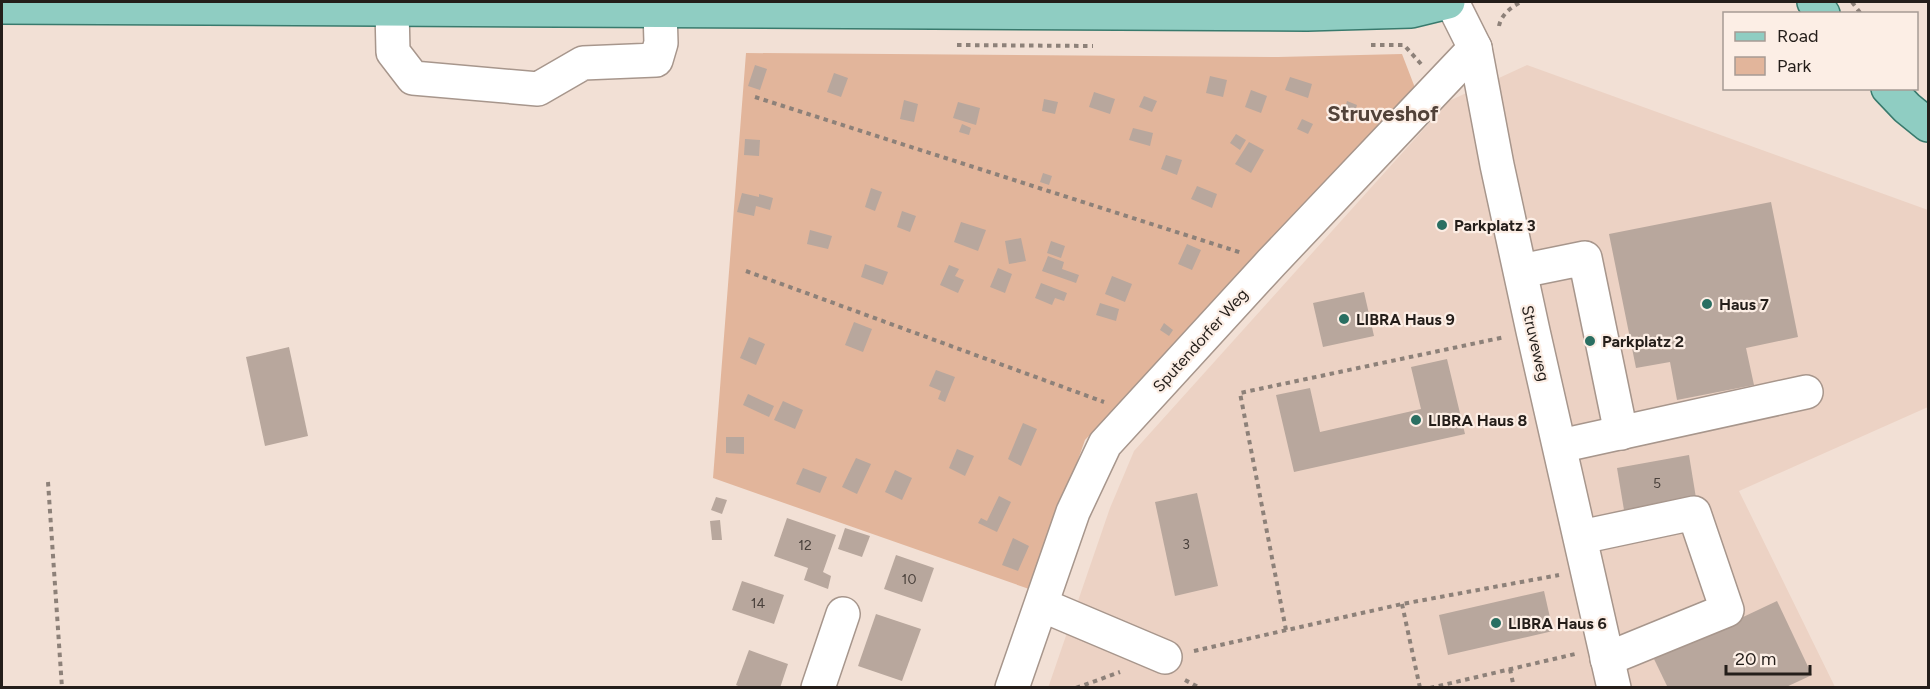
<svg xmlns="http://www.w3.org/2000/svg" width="1930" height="689" font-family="Figtree,sans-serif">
	<rect width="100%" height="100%" fill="#f2e0d5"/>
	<path fill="#ecd2c4" d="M1527,65l401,145v197l-189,84 96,196 -787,1 62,-180 24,-57 315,-350z"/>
	<path fill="#e2b59b" d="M746,53l532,4 124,-3 15,39 -332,347 -53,150 -319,-112z"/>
	<g fill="#b8a79d">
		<path d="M755,65l12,4 -7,21 -12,-4z"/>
		<path d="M834,73l14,5 -7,19 -14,-5z"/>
		<path d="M1210,76l17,4 -4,17 -17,-4z"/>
		<path d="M1290,77l22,7 -4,14 -23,-8z"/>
		<path d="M1251,90l16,6 -6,17 -16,-6z"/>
		<path d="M1094,92l21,7 -5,15 -21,-7z"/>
		<path d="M1144,96l13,5 -5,11 -13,-5z"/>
		<path d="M1044,99l14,3 -3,12 -13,-3z"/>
		<path d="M904,100l14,4 -4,18 -14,-3z"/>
		<path d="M1347,101l10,4 -2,7 -10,-4z"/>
		<path d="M958,102l22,6 -4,17 -23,-7z"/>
		<path d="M1302,119l11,5 -5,10 -11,-5z"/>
		<path d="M962,124l9,4 -2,7 -10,-3z"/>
		<path d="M1133,128l20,5 -3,13 -21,-6z"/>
		<path d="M1236,134l10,6 -6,10 -10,-7z"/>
		<path d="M745,139l15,1 -1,16 -15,-1z"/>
		<path d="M1249,142l15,8 -13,23 -16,-9z"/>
		<path d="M1166,155l16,5 -5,15 -16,-6z"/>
		<path d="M1043,173l9,3 -3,9 -9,-3z"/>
		<path d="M1197,186l20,8 -5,14 -21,-9z"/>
		<path d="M871,188l11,4 -7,19 -10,-4z"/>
		<path d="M742,193l17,4v-3l14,4 -3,12 -14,-4 -2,10 -17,-4z"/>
		<path d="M1771,202l27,135 -52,11 8,37 -77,15 -7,-38 -34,6 -27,-134z"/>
		<path d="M902,211l14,5 -6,16 -13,-5z"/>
		<path d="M961,222l25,8 -8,21 -24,-9z"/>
		<path d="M810,230l22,6 -4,13 -21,-5z"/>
		<path d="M1021,238l5,23 -17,3 -4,-23z"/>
		<path d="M1051,241l14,5 -4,12 -14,-5z"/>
		<path d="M1187,244l14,6 -9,20 -14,-6z"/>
		<path d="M1048,256l16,6 -2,7 17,6 -3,8 -34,-12z"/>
		<path d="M865,264l23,8 -5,13 -22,-8z"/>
		<path d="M949,265l10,4 -4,7 9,4 -6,13 -18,-8z"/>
		<path d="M998,268l14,6 -7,19 -15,-6z"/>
		<path d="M1112,276l20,8 -7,18 -20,-8z"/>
		<path d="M1041,283l26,10 -3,8 -9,-3 -3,7 -17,-7z"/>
		<path d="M1364,292l10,44 -51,11 -10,-44z"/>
		<path d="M1100,303l19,6 -3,12 -20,-6z"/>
		<path d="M854,322l18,7 -9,23 -18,-7z"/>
		<path d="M1164,323l9,7 -4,6 -9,-6z"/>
		<path d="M749,337l16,7 -9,21 -16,-7z"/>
		<path d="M289,347l19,89 -43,10 -19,-89z"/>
		<path d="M1447,359l18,75 -171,38 -18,-77 34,-7 10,44 101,-23 -10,-42z"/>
		<path d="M936,370l19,7 -10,25 -7,-3 3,-8 -12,-5z"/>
		<path d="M748,394l26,12 -5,11 -26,-12z"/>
		<path d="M783,401l20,9 -8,19 -21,-9z"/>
		<path d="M1023,423l14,6 -16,37 -13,-7z"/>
		<path d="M726,437h18v17l-18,-1z"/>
		<path d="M957,449l17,7 -9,20 -16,-8z"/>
		<path d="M1689,455l7,43 -72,12 -7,-42z"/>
		<path d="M856,458l15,6 -14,30 -15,-7z"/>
		<path d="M803,468l24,9 -7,16 -24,-9z"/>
		<path d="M895,470l17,8 -10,22 -17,-8z"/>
		<path d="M1197,493l21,93 -43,10 -20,-94z"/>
		<path d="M999,496l12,6 -14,30 -19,-9 3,-5 6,3z"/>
		<path d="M716,497l11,3 -5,14 -11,-4z"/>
		<path d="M787,518l49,17 -13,37 8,4 -3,13 -24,-9 4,-12 -34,-12z"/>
		<path d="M720,520l2,20h-10l-2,-19z"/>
		<path d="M845,528l25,8 -8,21 -24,-8z"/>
		<path d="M1013,538l16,8 -11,25 -16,-6z"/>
		<path d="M896,555l38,13 -12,34 -38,-13z"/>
		<path d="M742,581l42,14 -10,29 -42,-14z"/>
		<path d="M1544,591l9,40 -105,24 -9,-40z"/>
		<path d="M1777,601l35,74 -28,13h-116l-14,-29z"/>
		<path d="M876,614l45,15 -19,52 -44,-15z"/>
		<path d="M749,650l39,14 -8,24h-37l-7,-3z"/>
	</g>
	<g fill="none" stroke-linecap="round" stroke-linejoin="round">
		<defs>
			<g id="minor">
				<path d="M1452,2l23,46 22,117 36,166 81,357"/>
				<path d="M392,9l1,43 20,26 125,11 45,-26 73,-3 5,-17 -1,-33"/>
				<path d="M1521,271l64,-13 36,175"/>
				<path d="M1560,446l246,-54"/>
				<path d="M1581,537l113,-24 33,97 -120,49"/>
				<path d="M1042,605l123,52"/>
				<path d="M818,688l25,-74"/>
				<path d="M1012,688l61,-176 32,-68 166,-181 204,-215"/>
			</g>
			<g id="major">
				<path d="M1814,2l9,12"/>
				<path d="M2,7l1305,7 104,-3 37,-9"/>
				<path d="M1888,88l19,20 21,17"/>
			</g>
		</defs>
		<use href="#minor" stroke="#a7968c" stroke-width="36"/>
		<use href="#major" stroke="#397a6d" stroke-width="36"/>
		<g stroke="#8d8179" stroke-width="4" stroke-dasharray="4.5 4.5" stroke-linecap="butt">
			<path d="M1852,2l9,12"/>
			<path d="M1499,26c2,-11 12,-19 22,-24"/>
			<path d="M957,45l136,1"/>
			<path d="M1371,45h33l17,19"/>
			<path d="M755,97l487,156"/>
			<path d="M746,271l358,131"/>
			<path d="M48,482l14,206"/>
			<path d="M1402,604l18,84"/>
			<path d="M1286,630l-46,-237 265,-56"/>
			<path d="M1194,651l208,-47 157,-29"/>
			<path d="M1510,669l4,19"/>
			<path d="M1185,680l15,8"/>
			<path d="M1076,688l44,-16"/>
			<path d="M1430,688l145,-34"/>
		</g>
		<use href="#minor" stroke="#fff" stroke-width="33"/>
		<use href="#major" stroke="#8fcdc2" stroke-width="33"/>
	</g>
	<g fill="#2a6f62" stroke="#fceee5" stroke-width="2">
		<circle cx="1442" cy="225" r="6"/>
		<circle cx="1707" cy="304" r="6"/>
		<circle cx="1344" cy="319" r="6"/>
		<circle cx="1590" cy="341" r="6"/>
		<circle cx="1416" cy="420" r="6"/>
		<circle cx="1496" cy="623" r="6"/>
	</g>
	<g text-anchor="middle" stroke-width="4.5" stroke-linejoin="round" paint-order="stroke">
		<g font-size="14" fill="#49403b">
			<text x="1657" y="488">5</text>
			<text x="1186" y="549">3</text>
			<text x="805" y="550">12</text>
			<text x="909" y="584">10</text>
			<text x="758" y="608">14</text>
		</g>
		<g font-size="16" font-weight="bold" fill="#241e1a" stroke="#fceee5" text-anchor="start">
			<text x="1454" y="231">Parkplatz 3</text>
			<text x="1719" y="310">Haus 7</text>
			<text x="1356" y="325">LIBRA Haus 9</text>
			<text x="1602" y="347">Parkplatz 2</text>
			<text x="1428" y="426">LIBRA Haus 8</text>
			<text x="1508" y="629">LIBRA Haus 6</text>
		</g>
		<g font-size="16" fill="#241e1a" stroke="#fceee5">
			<text transform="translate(1200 340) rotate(-48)" y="6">Sputendorfer Weg</text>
			<text transform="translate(1536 343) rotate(77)" y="6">Struveweg</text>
		</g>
		<g font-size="22" font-weight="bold" fill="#514239" stroke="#fceee5">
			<text x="1383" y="121">Struveshof</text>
		</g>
	</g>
	<rect width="1930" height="689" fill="none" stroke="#241e1a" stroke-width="6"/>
	<rect x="1723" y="12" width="195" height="78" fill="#fceee5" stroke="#a69b94" stroke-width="1.5"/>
	<rect x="1735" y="32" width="30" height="9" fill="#8fcdc2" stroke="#a69b94" stroke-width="1.5"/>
	<text x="1777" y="42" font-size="18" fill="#241e1a">Road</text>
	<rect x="1735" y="57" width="30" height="18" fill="#e2b59b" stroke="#a69b94" stroke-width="1.5"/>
	<text x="1777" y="72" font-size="18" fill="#241e1a">Park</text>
	<path d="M1726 665v9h84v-9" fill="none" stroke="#241e1a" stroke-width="3"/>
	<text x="1735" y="665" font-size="18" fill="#241e1a" stroke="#fceee5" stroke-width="4.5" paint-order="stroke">20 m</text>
</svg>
